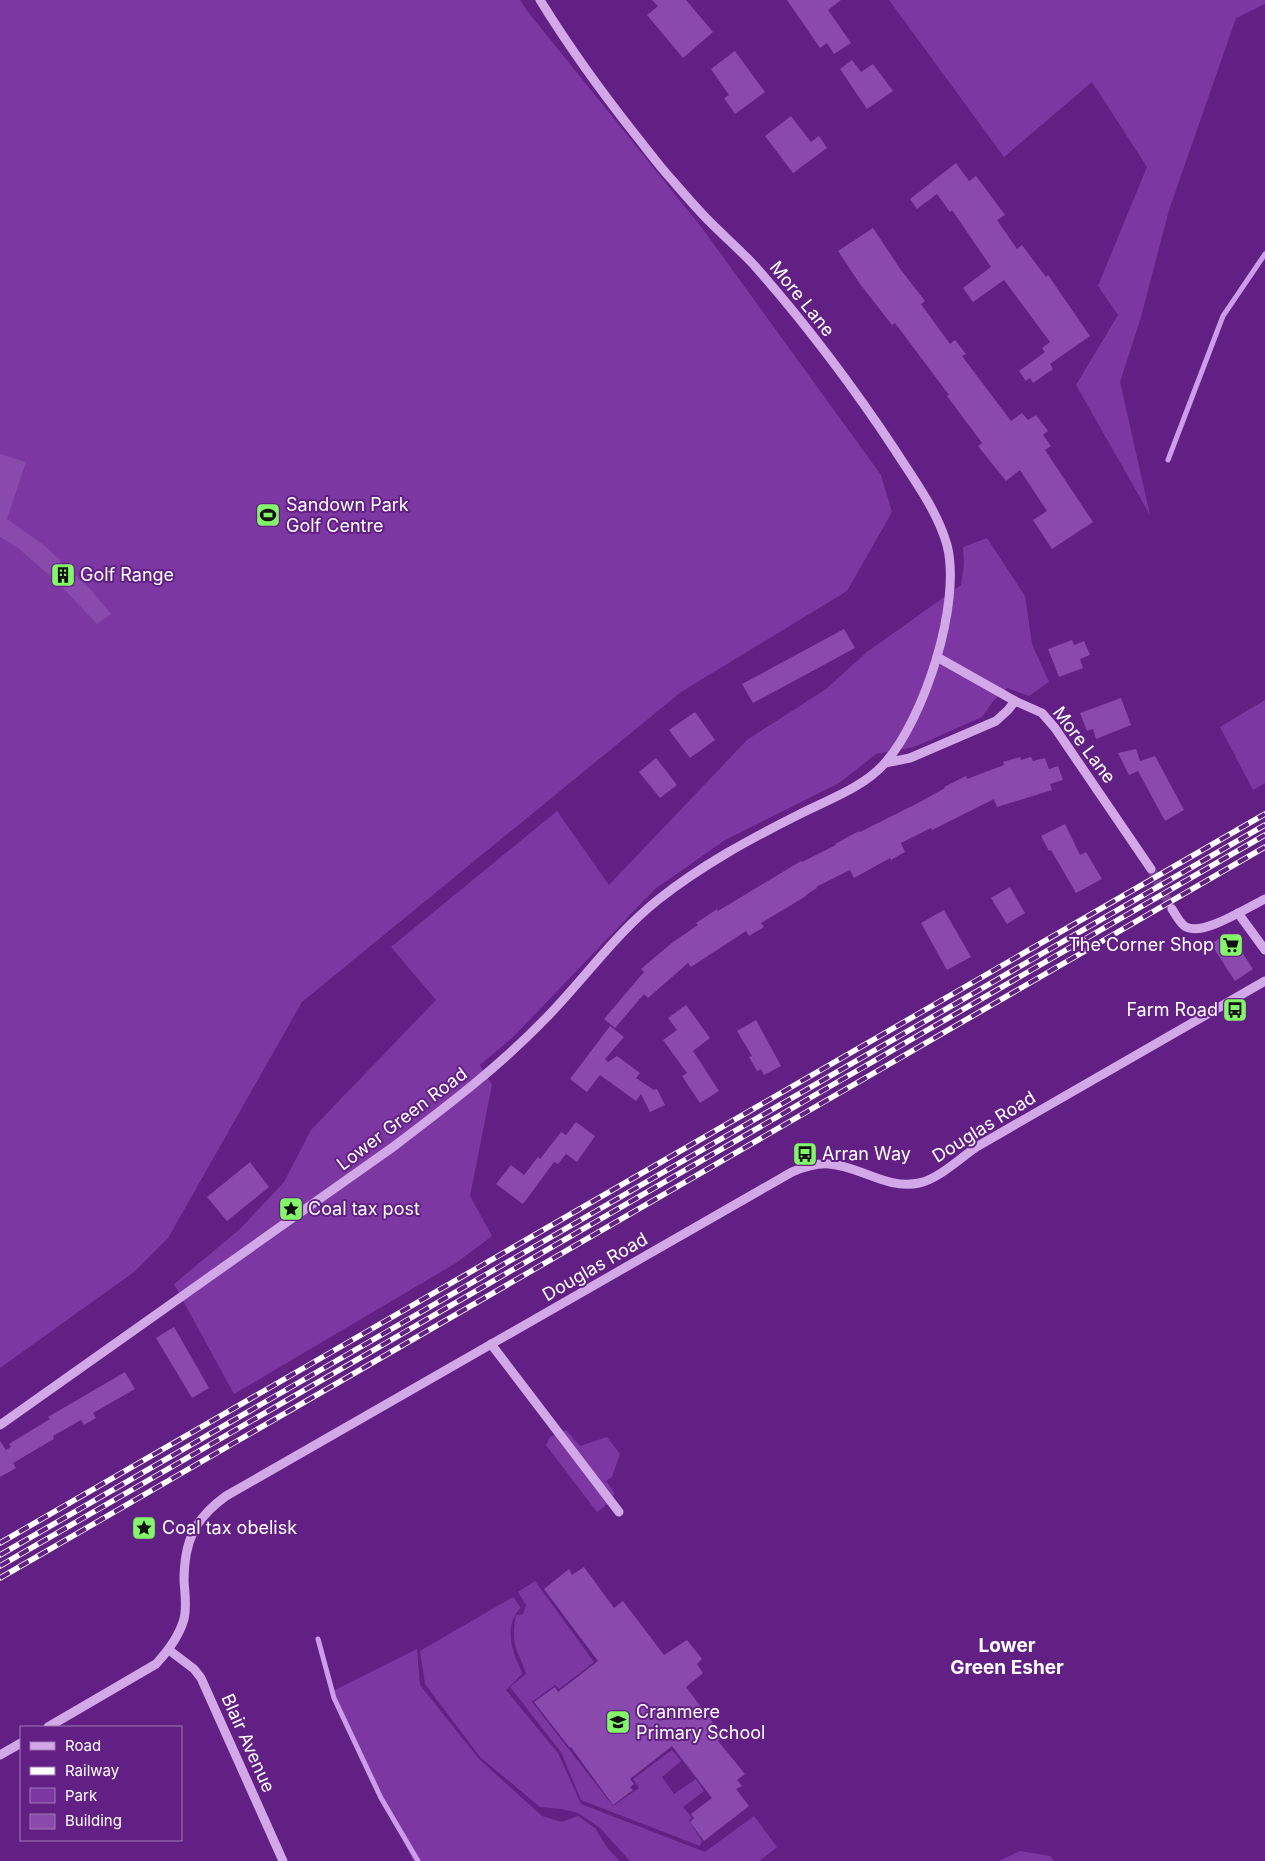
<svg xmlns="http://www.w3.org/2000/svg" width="1265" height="1861" font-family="Inter,sans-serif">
	<rect width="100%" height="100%" fill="#622084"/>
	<g fill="#7d37a3">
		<path d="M0,0h520l8,12 174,216 179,247 11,37 -45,79 -166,101 -379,310 -134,236 -34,34 -134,96z"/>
		<path d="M889,0h376v4l-29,14 -67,192 -28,107 -21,65 30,133 -74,-130 42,-70 -20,-29 49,-119 -55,-85 -88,75z"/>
		<path d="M987,538l38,58 7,48 17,38 -20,14 -22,-8 -13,12 -12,17 -68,30 -38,7 -37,29 -114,57 -70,49 -142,148 -33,28 12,20 -22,111 22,40 -36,27 -222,131 -60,-110 66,-55 44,-47 27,-52 125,-130 -45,-53 166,-136 52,74 138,-145 79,-51 41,-37 94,-67 3,-21 -1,-17z"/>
		<path d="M1265,700v83l-12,7 -33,-63z"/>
		<path d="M566,1430l14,16 27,-9 13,17 -8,23 -6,4 9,12 -9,12 -9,7 -51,-67 4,-8z"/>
		<path d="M535,1581l59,81 -35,27 -4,-4 -23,17 81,104 26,-18 -6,-9 39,-29 9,11 -19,16 12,17 22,-15 8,12 -21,16 9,11 -3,3 13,20 -2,5 -119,-46 -20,-48 -51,-65 16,-13c-2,-9 -6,-15 -9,-23 -5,-12 -3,-24 -1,-36l7,-1 3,-9 -8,-13z"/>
		<path d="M513,1597l8,11c-12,10 -12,28 -8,42 2,9 7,15 9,24l-16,16 52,63 23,51 124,48 49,-36 23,31 -17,14h-130l-30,-33 -22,-15 -16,-4 -22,-2 -60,-50 -55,-73 -5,-33z"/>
		<path d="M417,1649l3,36 59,74 63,57 20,6 16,-6 17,12 13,21 12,12h-207l-80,-170z"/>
		<path d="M1020,1851l30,5 4,5h-55z"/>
	</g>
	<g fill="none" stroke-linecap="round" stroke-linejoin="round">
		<g stroke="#cd9cea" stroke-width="5">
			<path d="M1168,460l55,-144 42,-62"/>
			<path d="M318,1639l16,59 47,100 37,63"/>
		</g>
	</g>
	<g fill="#8a49ac">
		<path d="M652,0h34l27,32 -30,26 -36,-43 11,-9z"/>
		<path d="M787,0h54l-13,10 23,33 -17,11 -7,-11 -7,5z"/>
		<path d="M735,51l30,41 -30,22 -11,-16 5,-3 -18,-26z"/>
		<path d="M852,60l9,12 12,-8 20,27 -26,18 -27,-40z"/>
		<path d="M791,116l20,26 8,-6 8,12 -34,25 -28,-37z"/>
		<path d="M956,163l13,18 7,-5 29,39 -8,5 20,29 5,-4 24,32 2,-2 42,61 -40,28 3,5 -20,14 -3,-5 -4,3 -7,-10 26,-19 -3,-4 8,-6 -46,-62 -31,22 -10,-14 28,-21 -39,-57 -2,2 -13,-18 -20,15 -7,-10z"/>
		<path d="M873,228l28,42 24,31 -4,3 29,40 5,-4 11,14 -4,2 49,65 11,-8 6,7 8,-5 12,16 -5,4 8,11 -6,4 48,72 -41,27 -19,-29 14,-9 -27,-41 -14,11 -28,-35 4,-3 -35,-47 2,-1 -54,-72 -3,2 -32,-41 -22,-33z"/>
		<path d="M0,454l26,8 -19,57 38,27 46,44 20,24 -14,10 -39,-41 -40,-35 -18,-11z"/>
		<path d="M844,629l11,19 -102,55 -11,-19z"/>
		<path d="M1072,640l2,5 10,-4 6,14 -10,4 3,9 -24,9 -11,-28z"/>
		<path d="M1121,698l10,27 -35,14 -3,-10 -6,2 -7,-18z"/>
		<path d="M695,712l20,28 -25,18 -21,-28z"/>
		<path d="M1136,749l4,12 15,-5 29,54 -19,11 -27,-50 -9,4 -11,-22z"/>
		<path d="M1020,757l1,3 10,-3 2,4 12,-3 4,11 9,-3 5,14 -13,4 2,6 -55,17 -3,-8 -62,31 -1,-2 -30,15 4,9 -14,8 -1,-2 -36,20 -4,-8 -34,17 1,1 -11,7v1l-45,27 3,4 -15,9 -3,-5 -55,36 -3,-4 -40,35 -4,-4 -29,34 -11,-9 40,-47 -3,-3 32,-27 25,-17 -2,-2 21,-14 1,2 83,-50 1,1 34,-17 -1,-1 24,-13 1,1 58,-29 27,-15 -1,-1 22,-11 1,3 37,-14 -1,-3z"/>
		<path d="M656,758l21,27 -17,13 -21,-26z"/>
		<path d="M1065,824l15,31 6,-3 16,27 -26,14 -25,-43 -2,1 -8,-15z"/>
		<path d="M1010,887l15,26 -18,11 -16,-26z"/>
		<path d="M944,910l27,47 -24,13 -26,-47z"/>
		<path d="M1229,932l24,37 -18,12 -24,-37z"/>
		<path d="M686,1005l24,33 -17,13 26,40 -19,12 -18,-27 5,-3 -24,-33 14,-10 -9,-12z"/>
		<path d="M756,1020l25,46 -17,9 -3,-6 -4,2 -8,-14 3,-1 -15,-25z"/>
		<path d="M610,1026l14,11 -19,22 3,3 9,-6 23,17 -4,5 18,12 3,-1 8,16 -15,7 -9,-18 -5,7 -36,-26 -13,17 -17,-13z"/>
		<path d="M576,1122l19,14 -18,26 -11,-8 -8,10 -4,-2 -31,42 -27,-20 15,-19 13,10 14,-18 2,2 21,-27 5,3z"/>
		<path d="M250,1162l19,25 -42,34 -20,-24z"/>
		<path d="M174,1327l35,61 -17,10 -36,-60z"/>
		<path d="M125,1372l10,17 -42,24 3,5 -12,7 -3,-5 -28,16 1,3 -41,24 3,5 -16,9v-36l6,9 5,-3 -2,-3 41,-25 -2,-2z"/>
		<path d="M584,1567l30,41 9,-7 41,54 23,-15 15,19 -5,5 6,9 -17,14 37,49 -5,5 27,33 -8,6 5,6 -6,3 13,17 -45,35 -14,-19 4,-4 -3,-4 21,-16 -40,-52 -42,33 4,5 -4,3 3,3 -20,15 -42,-58 -1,1 -36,-46 21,-15 3,5 40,-31 -54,-72 25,-20 3,6z"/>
	</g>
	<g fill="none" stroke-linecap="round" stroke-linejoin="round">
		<path stroke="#7a4196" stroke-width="9" stroke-dasharray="9 4.5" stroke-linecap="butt" d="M1151,869l21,40"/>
		<g stroke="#d2a8e9" stroke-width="9">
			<path d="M937,657l78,44 27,12 13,15 96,141"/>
			<path d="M885,763l25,-5 86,-37 12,-11 7,-9"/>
			<path d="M1172,909c4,6 8,15 14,18 18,9 62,-20 79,-28"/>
			<path d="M1238,913l27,37"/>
			<path d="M491,1344l128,168"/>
			<path d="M0,1425l393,-278c54,-41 107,-81 154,-130 38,-39 69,-84 112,-118 43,-34 91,-60 139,-84 29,-15 65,-27 87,-52 39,-44 77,-160 62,-218 -10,-35 -33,-65 -52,-95 -43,-65 -90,-127 -141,-185 -14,-15 -30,-29 -44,-43 -13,-13 -25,-27 -37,-41 -14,-15 -26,-32 -39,-48 -34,-43 -65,-86 -94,-133"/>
			<path d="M169,1650l25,19 7,9 82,183"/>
			<path d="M48,1727l108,-63c12,-13 23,-27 28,-45 3,-12 1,-25 0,-38 0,-39 10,-62 42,-85l566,-324c12,-5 24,-9 37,-8 31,2 58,26 90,19 20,-4 42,-26 59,-37l287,-165"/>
			<path d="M0,1755l21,-12"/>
		</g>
		<defs>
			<g id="rail">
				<path d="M0,1543l1265,-729"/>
				<path d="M0,1555l1265,-730"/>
				<path d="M0,1566l1265,-731"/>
				<path d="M0,1578l1265,-731"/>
			</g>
		</defs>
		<use href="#rail" stroke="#fff" stroke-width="5.5"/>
		<use href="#rail" stroke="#622084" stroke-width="4" stroke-dasharray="11" stroke-linecap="butt"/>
	</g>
	<defs>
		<symbol id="stadium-square" viewBox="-11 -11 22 22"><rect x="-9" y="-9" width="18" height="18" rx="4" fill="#84f669" stroke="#622084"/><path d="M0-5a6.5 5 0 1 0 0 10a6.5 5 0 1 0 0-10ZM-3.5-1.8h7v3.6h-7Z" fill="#111"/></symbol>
		<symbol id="building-square" viewBox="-11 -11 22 22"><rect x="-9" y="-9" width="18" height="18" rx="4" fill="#84f669" stroke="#622084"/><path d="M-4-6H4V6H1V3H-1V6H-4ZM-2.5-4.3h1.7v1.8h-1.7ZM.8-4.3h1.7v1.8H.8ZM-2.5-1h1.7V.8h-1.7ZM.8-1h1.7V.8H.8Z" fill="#111"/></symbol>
		<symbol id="supermarket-square" viewBox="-11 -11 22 22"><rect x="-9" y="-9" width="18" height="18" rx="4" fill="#84f669" stroke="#622084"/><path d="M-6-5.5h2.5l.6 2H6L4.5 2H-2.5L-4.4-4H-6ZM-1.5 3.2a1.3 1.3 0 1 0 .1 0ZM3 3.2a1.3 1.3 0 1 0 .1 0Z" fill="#111"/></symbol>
		<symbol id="bus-square" viewBox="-11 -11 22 22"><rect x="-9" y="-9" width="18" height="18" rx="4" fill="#84f669" stroke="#622084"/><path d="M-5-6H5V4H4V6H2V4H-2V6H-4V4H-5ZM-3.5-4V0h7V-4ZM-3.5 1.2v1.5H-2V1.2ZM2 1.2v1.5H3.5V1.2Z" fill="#111"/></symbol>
		<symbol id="sight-square" viewBox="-11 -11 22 22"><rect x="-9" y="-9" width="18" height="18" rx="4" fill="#84f669" stroke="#622084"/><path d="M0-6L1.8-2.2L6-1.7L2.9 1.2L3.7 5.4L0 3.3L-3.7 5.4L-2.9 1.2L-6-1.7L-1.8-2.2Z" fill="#111"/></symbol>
		<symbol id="school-square" viewBox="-11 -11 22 22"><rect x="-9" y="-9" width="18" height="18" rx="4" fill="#84f669" stroke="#622084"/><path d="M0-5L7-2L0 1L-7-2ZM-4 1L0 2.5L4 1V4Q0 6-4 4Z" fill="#111"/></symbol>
	</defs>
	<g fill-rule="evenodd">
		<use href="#stadium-square" x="254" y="501" width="28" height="28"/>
		<use href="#building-square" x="49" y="561" width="28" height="28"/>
		<use href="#supermarket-square" x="1217" y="931" width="28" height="28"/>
		<use href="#bus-square" x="1221" y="996" width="28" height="28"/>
		<use href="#bus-square" x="791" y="1140" width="28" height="28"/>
		<use href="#sight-square" x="277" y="1195" width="28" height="28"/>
		<use href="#sight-square" x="130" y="1514" width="28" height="28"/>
		<use href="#school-square" x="604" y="1708" width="28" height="28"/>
	</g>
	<g text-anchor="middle" stroke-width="4" stroke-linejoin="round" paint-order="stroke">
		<g font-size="18" fill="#fff" stroke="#622084">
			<text transform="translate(802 299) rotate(51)" y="6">More Lane</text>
			<text transform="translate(1084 745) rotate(53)" y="6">More Lane</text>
			<text transform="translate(402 1119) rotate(-37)" y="6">Lower Green Road</text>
			<text transform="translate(984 1127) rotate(-32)" y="6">Douglas Road</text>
			<text transform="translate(595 1267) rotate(-30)" y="6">Douglas Road</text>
			<text transform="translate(248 1743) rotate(66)" y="6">Blair Avenue</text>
		</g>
		<g font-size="18" fill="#fff" stroke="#622084" text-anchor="start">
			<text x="286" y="511">Sandown Park<tspan x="286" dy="21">Golf Centre</tspan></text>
			<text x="80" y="581">Golf Range</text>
			<text x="1214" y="951" text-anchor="end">The Corner Shop</text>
			<text x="1218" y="1016" text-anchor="end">Farm Road</text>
			<text x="822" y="1160">Arran Way</text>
			<text x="308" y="1215">Coal tax post</text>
			<text x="162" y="1534">Coal tax obelisk</text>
			<text x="636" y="1718">Cranmere<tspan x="636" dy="21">Primary School</tspan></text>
		</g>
		<g font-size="19" font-weight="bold" fill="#fff" stroke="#622084">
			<text x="1007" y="1652">Lower<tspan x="1007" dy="22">Green Esher</tspan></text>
		</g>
	</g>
	<rect x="20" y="1726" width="162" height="115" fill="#622084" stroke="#a179b5"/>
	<rect x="30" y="1742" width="25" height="8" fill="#d2a8e9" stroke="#a179b5"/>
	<text x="65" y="1751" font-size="15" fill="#ffffff">Road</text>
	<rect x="30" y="1767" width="25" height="8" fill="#ffffff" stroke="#a179b5"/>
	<text x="65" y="1776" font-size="15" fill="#ffffff">Railway</text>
	<rect x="30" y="1788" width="25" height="15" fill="#7d37a3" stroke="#a179b5"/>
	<text x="65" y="1801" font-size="15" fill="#ffffff">Park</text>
	<rect x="30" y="1814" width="25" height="15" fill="#8a49ac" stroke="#a179b5"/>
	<text x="65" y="1826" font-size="15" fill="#ffffff">Building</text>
</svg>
